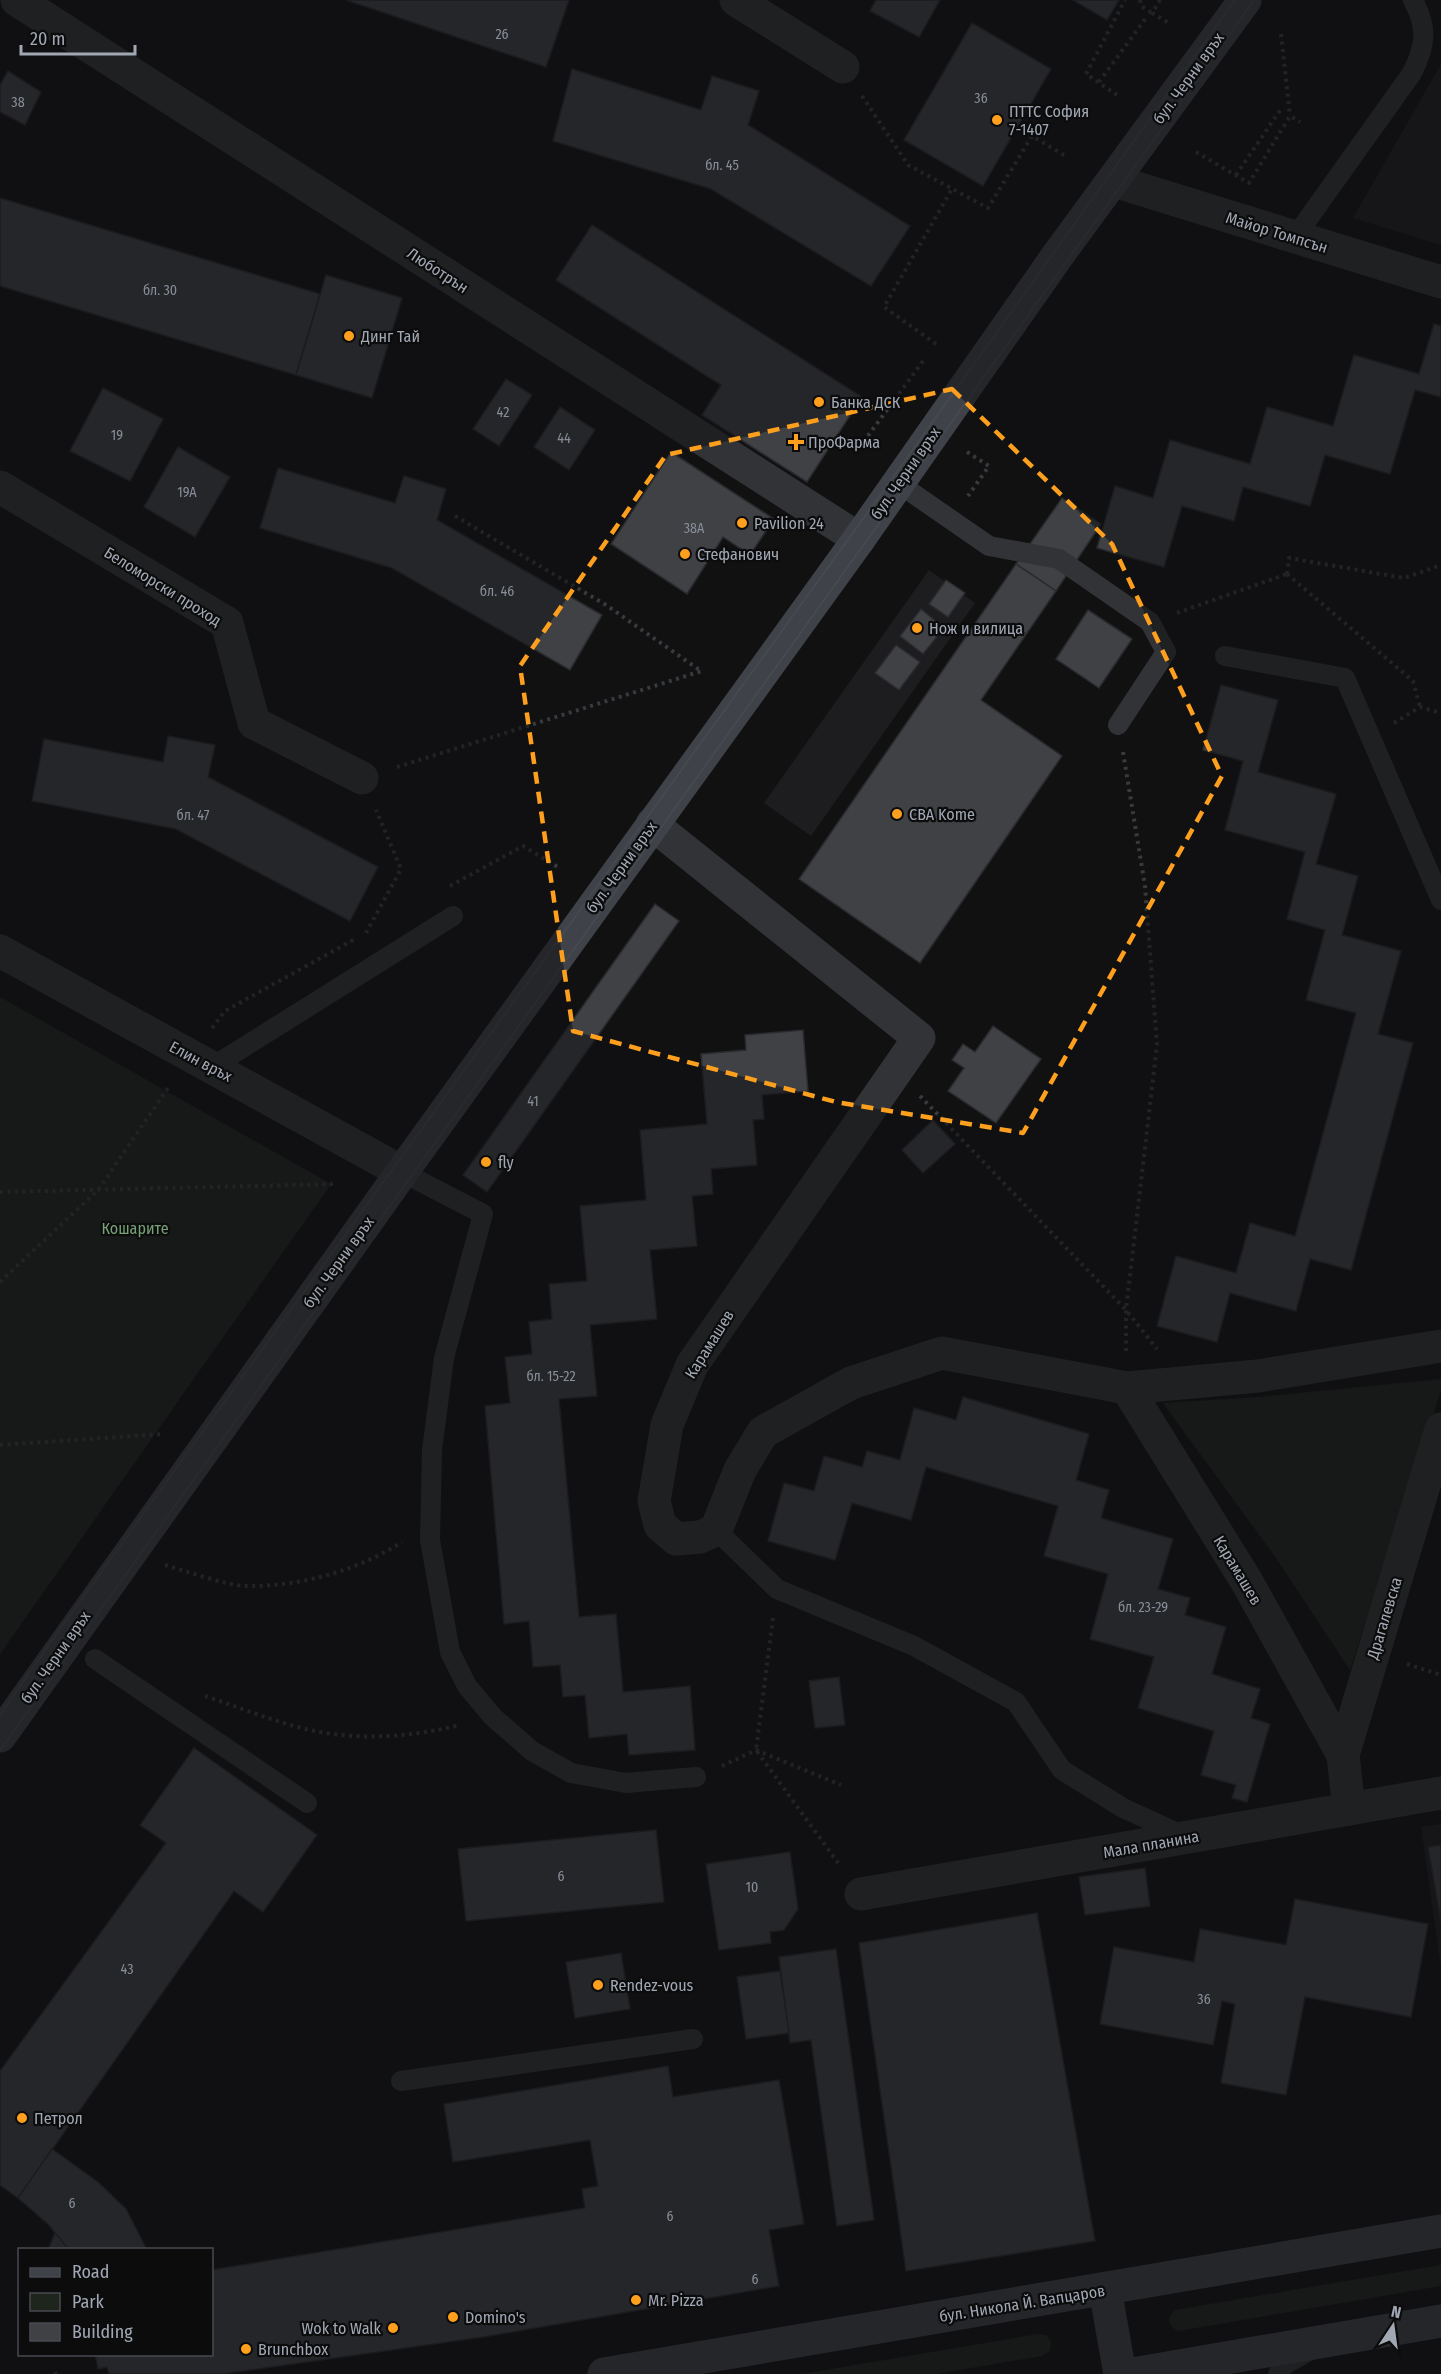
<svg xmlns="http://www.w3.org/2000/svg" width="1441" height="2374" font-family="'Fira Sans Condensed',sans-serif">
	<rect width="100%" height="100%" fill="#111112"/>
	<g fill="#1d1d1f">
		<path d="M1441,64v181l-88,-27z"/>
		<path d="M929,570l46,33 -164,233 -47,-33z"/>
		<path d="M1441,1824v144l-20,-141z"/>
	</g>
	<g fill="#1d251d">
		<path d="M0,997l331,187 -331,470z"/>
		<path d="M1441,1379v11l-91,280 -74,-112 -113,-155 97,-6z"/>
		<path d="M1441,2265v21l-263,45c-11,-6 -12,-12 -3,-21z"/>
		<path d="M1038,2334l8,1 5,7 -1,9 -8,5 -106,18h-134z"/>
	</g>
	<g fill="#3f4145" stroke="#2a2b2e" stroke-width="1.5">
		<path d="M346,0h223l-23,67z"/>
		<path d="M876,0h64l-21,37 -49,-26z"/>
		<path d="M1073,0h46l-12,20z"/>
		<path d="M972,23l79,46 -68,117 -79,-46z"/>
		<path d="M572,69l129,41 11,-34 47,15 -11,34 162,101 -39,60 -160,-97 -158,-48z"/>
		<path d="M8,71l33,21 -16,33 -25,-13v-27z"/>
		<path d="M0,198l320,96 -24,81 -296,-89z"/>
		<path d="M592,225l270,172 -55,85 -105,-67 19,-30 -165,-105z"/>
		<path d="M326,275l76,23 -30,100 -76,-23z"/>
		<path d="M1434,324l7,2v71l-26,-7 -25,84 -65,-19 -15,51 -67,-19 -9,34 -52,-15 -18,61 -67,-19 18,-62 38,12 17,-58 80,24 17,-57 66,19 21,-71 65,19z"/>
		<path d="M506,379l26,16 -33,51 -26,-17z"/>
		<path d="M103,388l60,31 -33,62 -60,-30z"/>
		<path d="M560,407l35,23 -26,40 -35,-23z"/>
		<path d="M178,447l52,30 -35,60 -51,-30z"/>
		<path d="M671,452l103,67 -24,36 -27,-18 -36,57 -76,-50z"/>
		<path d="M278,468l117,35 9,-27 42,13 -9,31 165,95 -32,55 -178,-102 -132,-40z"/>
		<path d="M1062,498l39,26 -45,67 -40,-27z"/>
		<path d="M1016,564l40,27 -75,109 81,56 -142,207 -121,-84z"/>
		<path d="M946,580l19,13 -17,24 -19,-13z"/>
		<path d="M921,609l23,19 -21,26 -23,-18z"/>
		<path d="M1088,610l44,29 -33,49 -43,-29z"/>
		<path d="M896,645l24,17 -21,28 -24,-17z"/>
		<path d="M1221,685l57,15 -20,72 78,22 -20,70 42,12 -16,59 59,16 -23,83 35,9 -62,227 -41,-11 -14,52 -66,-18 -13,49 -60,-16 19,-70 60,17 14,-50 45,13 61,-223 -50,-13 19,-70 -38,-11 18,-67 -80,-22 18,-69 -40,-11z"/>
		<path d="M168,736l47,9 -7,32 170,90 -28,54 -174,-92 -144,-28 12,-62 119,23z"/>
		<path d="M655,904l24,17 -192,271 -24,-17z"/>
		<path d="M993,1026l48,33 -45,64 -48,-32 16,-23 -12,-8 11,-16 12,8z"/>
		<path d="M803,1030l5,61 -46,4 2,24 -11,1 4,45 -46,4 2,25 -21,2 5,50 -47,4 7,69 -67,6 7,71 -38,3 20,218 37,-3 7,78 67,-6 5,64 -66,5 -2,-21 -38,4 -4,-43 -22,2 -3,-32 -27,2 -4,-46 -25,3 -19,-218 25,-3 -5,-46 27,-3 -3,-32 23,-3 -3,-35 38,-3 -7,-75 66,-6 -6,-70 67,-6 -6,-70 45,-4 -1,-15z"/>
		<path d="M933,1120l22,24 -32,29 -21,-23z"/>
		<path d="M963,1397l126,37 -13,46 33,10 -8,28 72,21 -15,50 32,9 -5,17 41,12 -14,47 48,15 -9,29 19,6 -23,78 -15,-4 4,-13 -35,-10 13,-44 -76,-23 16,-51 -64,-18 18,-65 -64,-18 14,-50 -132,-39 -15,53 -59,-17 -17,57 -67,-19 16,-58 30,8 10,-35 38,11 5,-16 33,9 14,-52 42,12z"/>
		<path d="M839,1677l6,48 -30,3 -6,-47z"/>
		<path d="M194,1748l123,87 -54,77 -29,-21 -216,307 -18,-13v-114l166,-228 -26,-18z"/>
		<path d="M656,1830l8,72 -198,19 -8,-72z"/>
		<path d="M1441,1845v77l-13,-75z"/>
		<path d="M790,1852l8,57 -14,21 -14,2 1,11 -52,7 -13,-86z"/>
		<path d="M1145,1868l5,38 -65,9 -6,-38z"/>
		<path d="M1295,1899l133,25 -17,93 -106,-20 -19,98 -65,-12 14,-79 -13,-3 -9,44 -113,-21 14,-77 80,15 6,-33 86,16z"/>
		<path d="M1037,1913l58,328 -189,30 -47,-328z"/>
		<path d="M836,1949l38,271 -37,6 -26,-186 -21,3 -11,-86z"/>
		<path d="M621,1953l9,56 -55,9 -9,-56z"/>
		<path d="M780,1971l9,62 -43,6 -9,-62z"/>
		<path d="M668,2066l5,31 106,-17 25,144 -35,6 10,56 -296,51 -260,37h-114l-2,-7 -9,2 -3,-15h117v-84l373,-62 -3,-19 16,-3 -8,-46 -137,22 -9,-58z"/>
		<path d="M52,2149l46,33 28,27 21,41h-79l-19,-25 -31,-27z"/>
		<path d="M55,2233l7,8 6,9h-20z"/>
	</g>
	<g fill="none" stroke-linecap="round" stroke-linejoin="round">
		<g stroke="#373a3e" stroke-width="4" stroke-dasharray="3 4.5" stroke-linecap="butt">
			<path d="M1140,0l1,6 11,7"/>
			<path d="M1160,0l-8,13 17,10"/>
			<path d="M1281,34l9,82"/>
			<path d="M1099,82l47,-64"/>
			<path d="M1117,95l-31,-21 39,-74"/>
			<path d="M862,96l46,69 80,43 44,-72 35,21"/>
			<path d="M1017,128l15,8"/>
			<path d="M1196,152l53,31 41,-67 10,6"/>
			<path d="M1236,175l45,-66"/>
			<path d="M936,344l-52,-37 68,-118"/>
			<path d="M859,448l64,-87"/>
			<path d="M967,452l22,14 -21,30"/>
			<path d="M455,516l151,89 95,66"/>
			<path d="M1287,574l126,107 7,26"/>
			<path d="M1287,574l2,-16 115,20 37,-13"/>
			<path d="M1177,613l110,-39"/>
			<path d="M1394,723l26,-16 21,6"/>
			<path d="M1123,752l22,134 12,159 -31,265v42"/>
			<path d="M397,767l305,-96"/>
			<path d="M450,886l73,-40 38,23"/>
			<path d="M366,933l35,-64 -25,-59"/>
			<path d="M212,1028l13,-17 130,-72"/>
			<path d="M920,1096l206,214 31,39"/>
			<path d="M0,1192l337,-8"/>
			<path d="M0,1282l99,-93 71,-104"/>
			<path d="M0,1445l164,-11"/>
			<path d="M165,1565c21,6 60,20 80,21 54,1 112,-15 157,-44"/>
			<path d="M773,1618l-17,132 85,117"/>
			<path d="M1407,1664l34,11"/>
			<path d="M205,1696c34,11 69,26 105,34 49,11 102,7 150,-5"/>
			<path d="M722,1766l34,-16 85,35"/>
			<path d="M55,2372l1,2"/>
		</g>
		<g stroke="#313337" stroke-width="20">
			<path d="M1295,237l117,-164c14,-28 16,-45 1,-73"/>
			<path d="M898,483l91,63 70,13 91,63 16,30 -48,73"/>
			<path d="M1225,656l120,22 96,222"/>
			<path d="M212,1067l241,-151"/>
			<path d="M402,1172l81,42 -39,144 -12,92 -2,90 20,112 17,34 26,31 39,34 39,22 55,10 70,-6"/>
			<path d="M716,1530l61,59 137,57 102,56 46,68 61,38 59,27"/>
			<path d="M95,1659l212,144"/>
			<path d="M401,2081l292,-42"/>
			<path d="M1278,2374l6,-9 25,-14"/>
		</g>
		<g stroke="#313337" stroke-width="33">
			<path d="M17,0l842,539"/>
			<path d="M736,0l107,67"/>
			<path d="M1114,181l327,101"/>
			<path d="M0,487l227,136 27,100 108,55"/>
			<path d="M652,824l267,214 -227,327 -25,60 -13,76 6,24 16,14 24,-2 16,-7 24,-60 23,-38 88,-49 91,-30 185,35 131,-12 183,-30"/>
			<path d="M0,951l402,221"/>
			<path d="M1127,1388l120,194 96,173"/>
			<path d="M1349,1809l-6,-54 98,-326"/>
			<path d="M861,1894l580,-101"/>
		</g>
		<g stroke="#3f4248" stroke-width="33">
			<path d="M0,1736l402,-564 457,-633 199,-284 187,-255"/>
			<path d="M1105,2289l15,85"/>
			<path d="M604,2374l837,-143"/>
			<path d="M1133,2374l308,-53"/>
		</g>
		<g stroke="#484b51" stroke-width="1.5">
			<path d="M0,1715l55,-79 813,-1124 367,-512"/>
			<path d="M0,1750l1254,-1750"/>
		</g>
	</g>
	<path d="M0 0H1441V2374H0ZM952,389l160,155 110,232 -199,357 -187,-31 -263,-71 -53,-365 146,-211z" fill="#111112" fill-opacity=".55" fill-rule="evenodd"/>
	<path fill="none" stroke="#fea01d" stroke-width="4.5" stroke-dasharray="12 8" stroke-linejoin="round" d="M952,389l160,155 110,232 -199,357 -187,-31 -263,-71 -53,-365 146,-211z"/>
	<g fill="#fea01d" stroke="#0c0c0d" stroke-width="2">
		<circle cx="997" cy="120" r="6"/>
		<circle cx="349" cy="336" r="6"/>
		<circle cx="819" cy="402" r="6"/>
		<path d="M793 433h6v6h6v6h-6v6h-6v-6h-6v-6h6z"/>
		<circle cx="742" cy="523" r="6"/>
		<circle cx="685" cy="554" r="6"/>
		<circle cx="917" cy="628" r="6"/>
		<circle cx="897" cy="814" r="6"/>
		<circle cx="486" cy="1162" r="6"/>
		<circle cx="598" cy="1985" r="6"/>
		<circle cx="22" cy="2118" r="6"/>
		<circle cx="636" cy="2300" r="6"/>
		<circle cx="453" cy="2317" r="6"/>
		<circle cx="393" cy="2328" r="6"/>
		<circle cx="246" cy="2349" r="6"/>
	</g>
	<g text-anchor="middle" stroke-width="4.5" stroke-linejoin="round" paint-order="stroke">
		<g font-size="14" fill="#888e98">
			<text x="502" y="39">26</text>
			<text x="981" y="103">36</text>
			<text x="18" y="107">38</text>
			<text x="722" y="170">бл. 45</text>
			<text x="160" y="295">бл. 30</text>
			<text x="503" y="417">42</text>
			<text x="117" y="440">19</text>
			<text x="564" y="443">44</text>
			<text x="187" y="497">19А</text>
			<text x="694" y="533">38A</text>
			<text x="497" y="596">бл. 46</text>
			<text x="193" y="820">бл. 47</text>
			<text x="533" y="1106">41</text>
			<text x="551" y="1381">бл. 15-22</text>
			<text x="1143" y="1612">бл. 23-29</text>
			<text x="561" y="1881">6</text>
			<text x="752" y="1892">10</text>
			<text x="127" y="1974">43</text>
			<text x="1204" y="2004">36</text>
			<text x="72" y="2208">6</text>
			<text x="670" y="2221">6</text>
			<text x="755" y="2284">6</text>
		</g>
		<g font-size="16" fill="#a1a8b4" stroke="#0c0c0d">
			<text transform="translate(1188 78) rotate(-54)" y="6">бул. Черни връх</text>
			<text transform="translate(1277 232) rotate(17)" y="6">Майор Томпсън</text>
			<text transform="translate(438 270) rotate(33)" y="6">Люботрън</text>
			<text transform="translate(905 473) rotate(-55)" y="6">бул. Черни връх</text>
			<text transform="translate(163 586) rotate(32)" y="6">Беломорски проход</text>
			<text transform="translate(621 867) rotate(-54)" y="6">бул. Черни връх</text>
			<text transform="translate(201 1061) rotate(28)" y="6">Елин връх</text>
			<text transform="translate(338 1262) rotate(-54)" y="6">бул. Черни връх</text>
			<text transform="translate(709 1344) rotate(-58)" y="6">Карамашев</text>
			<text transform="translate(1238 1570) rotate(59)" y="6">Карамашев</text>
			<text transform="translate(1384 1618) rotate(-73)" y="6">Драгалевска</text>
			<text transform="translate(55 1657) rotate(-55)" y="6">бул. Черни връх</text>
			<text transform="translate(1151 1844) rotate(-10)" y="6">Мала планина</text>
			<text transform="translate(1022 2303) rotate(-9)" y="6">бул. Никола Й. Вапцаров</text>
		</g>
		<g font-size="16" fill="#a1a8b4" stroke="#0c0c0d" text-anchor="start">
			<text x="1009" y="117">ПТТС София<tspan x="1009" dy="18">7-1407</tspan></text>
			<text x="361" y="342">Динг Тай</text>
			<text x="831" y="408">Банка ДСК</text>
			<text x="808" y="448">ПроФарма</text>
			<text x="754" y="529">Pavilion 24</text>
			<text x="697" y="560">Стефанович</text>
			<text x="929" y="634">Нож и вилица</text>
			<text x="909" y="820">CBA Kome</text>
			<text x="498" y="1168">fly</text>
			<text x="610" y="1991">Rendez-vous</text>
			<text x="34" y="2124">Петрол</text>
			<text x="648" y="2306">Mr. Pizza</text>
			<text x="465" y="2323">Domino's</text>
			<text x="381" y="2334" text-anchor="end">Wok to Walk</text>
			<text x="258" y="2355">Brunchbox</text>
		</g>
		<g font-size="16" fill="#77a176" stroke="#0c0c0d">
			<text x="135" y="1234">Кошарите</text>
		</g>
	</g>
	<rect x="18" y="2248" width="195" height="108" fill="#0c0c0d" stroke="#484a50" stroke-width="1.5"/>
	<rect x="30" y="2268" width="30" height="9" fill="#3f4248" stroke="#484a50" stroke-width="1.5"/>
	<text x="72" y="2278" font-size="18" fill="#a1a8b4">Road</text>
	<rect x="30" y="2293" width="30" height="18" fill="#1d251d" stroke="#484a50" stroke-width="1.5"/>
	<text x="72" y="2308" font-size="18" fill="#a1a8b4">Park</text>
	<rect x="30" y="2323" width="30" height="18" fill="#3f4145" stroke="#484a50" stroke-width="1.5"/>
	<text x="72" y="2338" font-size="18" fill="#a1a8b4">Building</text>
	<g transform="translate(1393 2326) rotate(13)" stroke="#0c0c0d" stroke-width="4.5" paint-order="stroke">
	<path d="M0-4.5L10 22L0 15L-10 22Z" fill="#a1a8b4"/>
	<text y="-9" font-size="16" font-weight="bold" text-anchor="middle" fill="#a1a8b4">N</text>
	</g>
	<path d="M21 45v9h114v-9" fill="none" stroke="#a1a8b4" stroke-width="3"/>
	<text x="30" y="45" font-size="18" fill="#a1a8b4" stroke="#0c0c0d" stroke-width="4.5" paint-order="stroke">20 m</text>
</svg>
